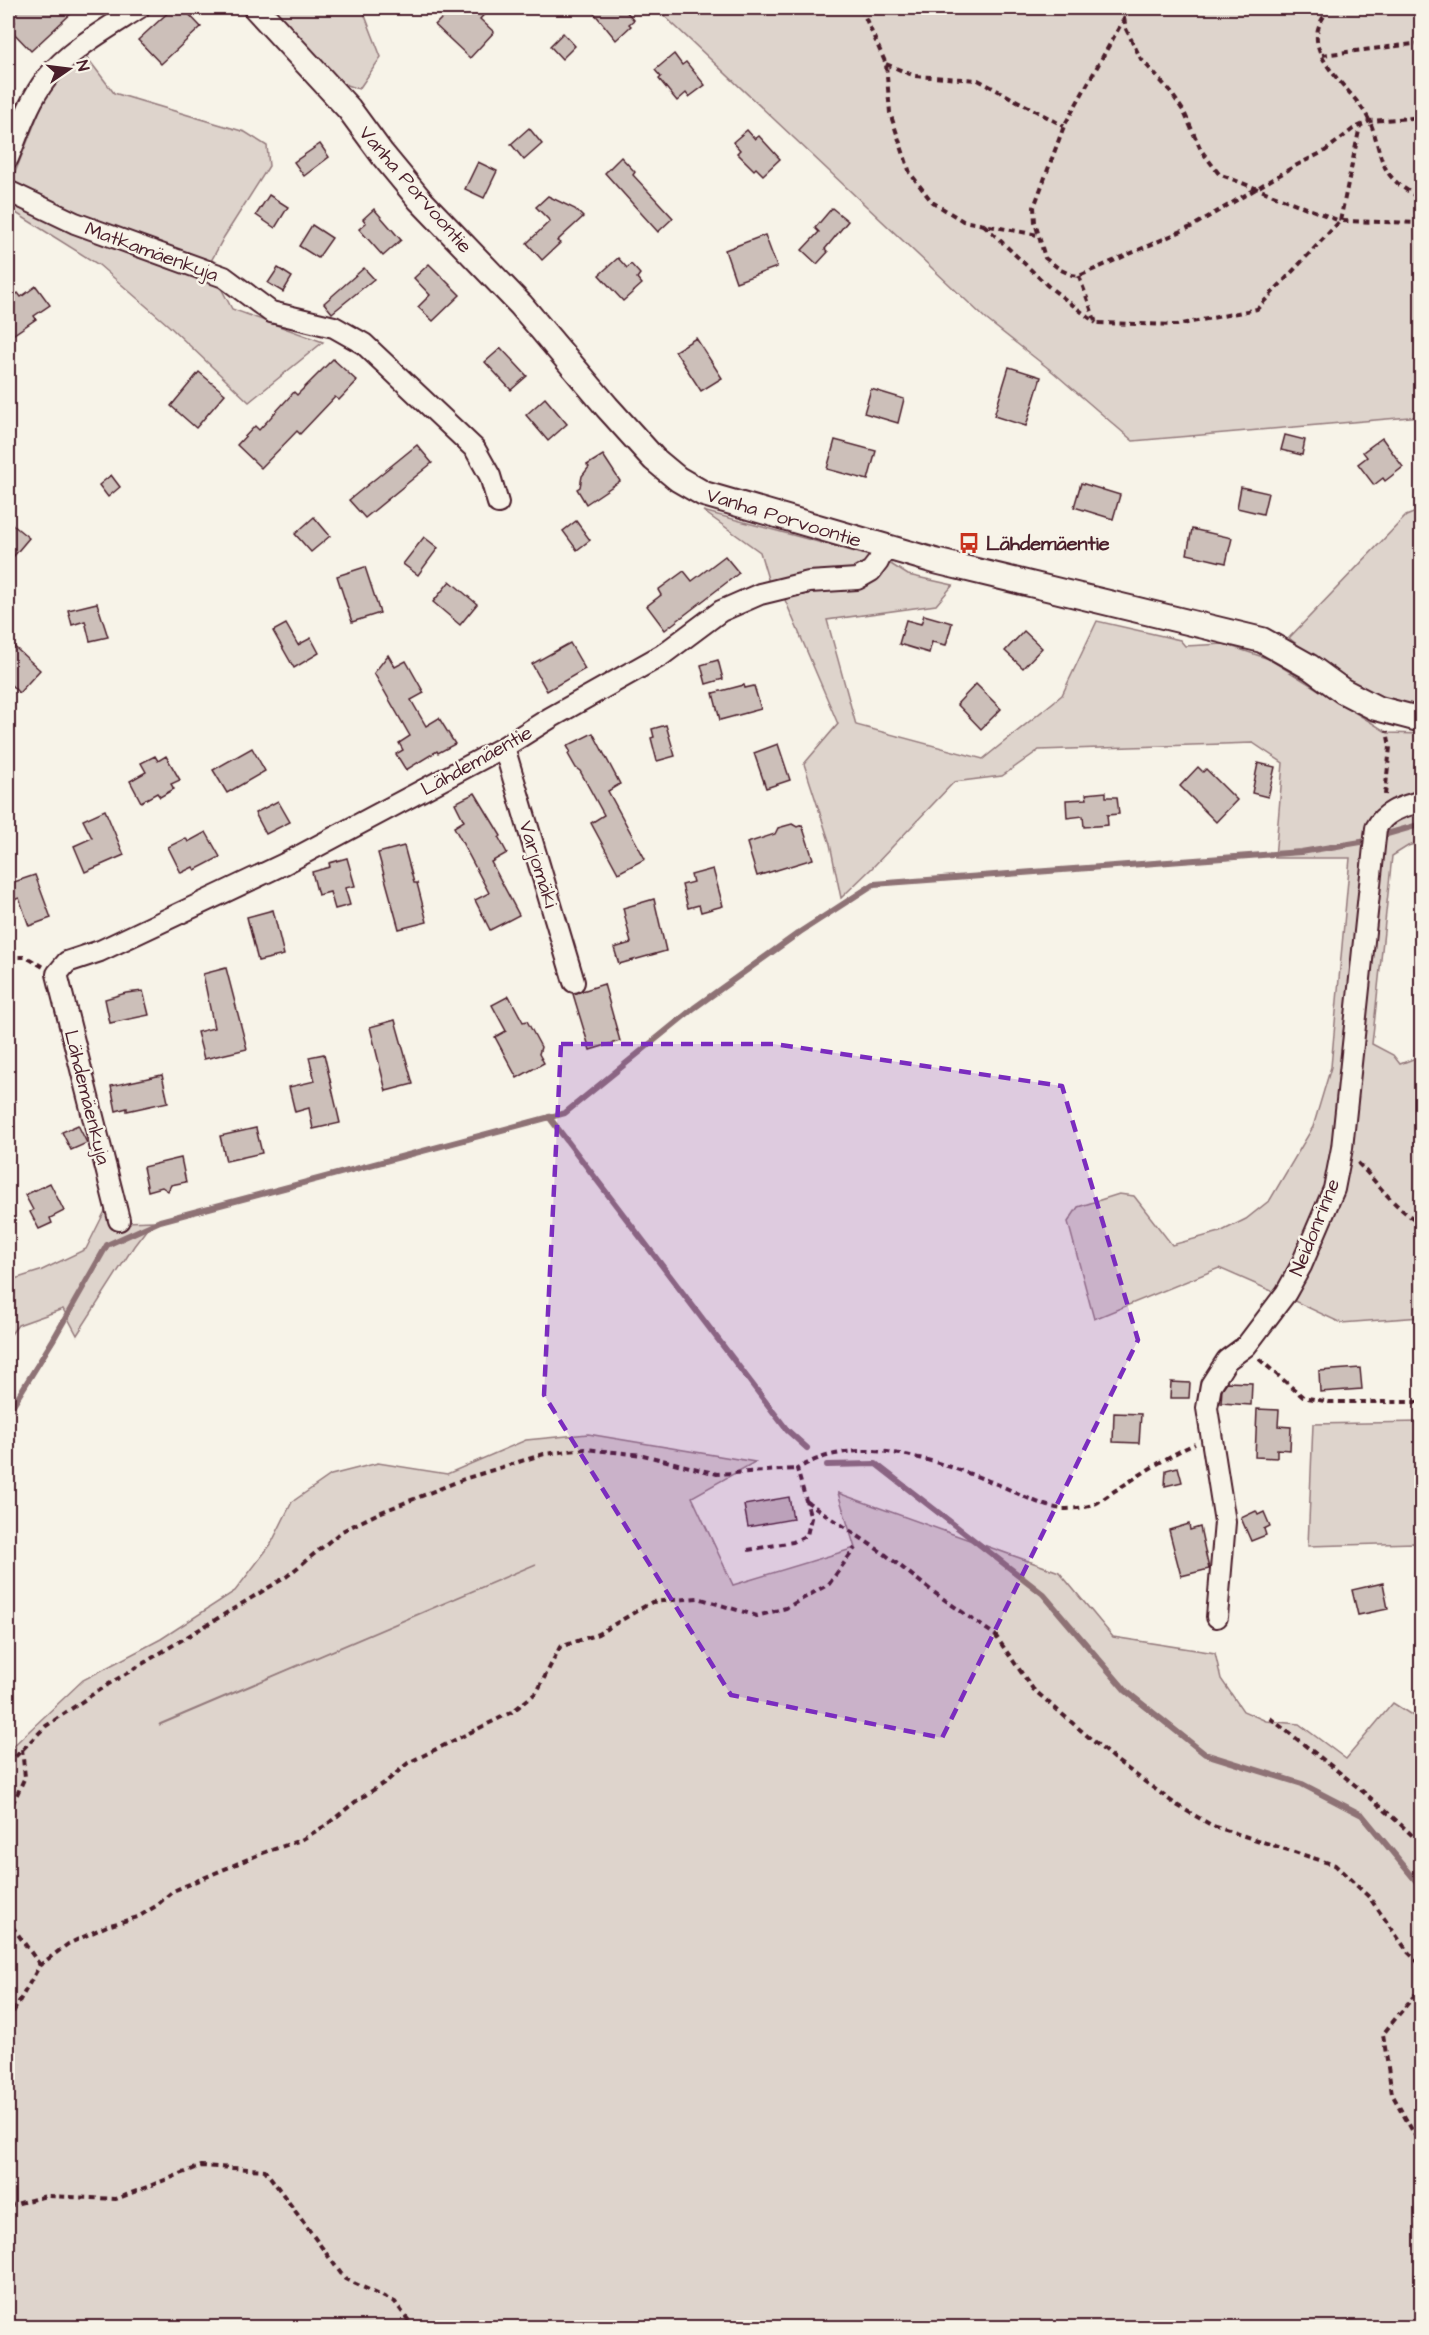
<svg xmlns="http://www.w3.org/2000/svg" width="1429" height="2335" font-family="'Architects Daughter',sans-serif">
	<rect width="100%" height="100%" fill="#f7f3e8"/>
	<filter id="ink" filterUnits="userSpaceOnUse"><feTurbulence type="fractalNoise" baseFrequency=".0167" numOctaves="2"/><feDisplacementMap in="SourceGraphic" scale="12" xChannelSelector="R" yChannelSelector="G"/><feConvolveMatrix kernelMatrix="1 2 1 2 8 2 1 2 1" color-interpolation-filters="sRGB"/></filter>
	<g filter="url(#ink)">
		<g fill="#ded4cc" stroke="#947a7c" stroke-width="1.5" fill-rule="evenodd">
			<path d="M273,8h89l19,49 -22,32 -23,-8z"/>
			<path d="M656,8h765v408l-288,25 -80,-69 -66,-52z"/>
			<path d="M86,56l28,37 131,39 22,14 2,20 -45,71 -15,28 23,44 91,33 -74,60 -81,-77 -69,-60 -91,-57v-18l40,-100z"/>
			<path d="M1421,510v203l-17,-3 -68,-34 -47,-38 117,-122z"/>
			<path d="M703,511l171,46 -6,10 -98,19 -10,-34z"/>
			<path d="M886,561l22,14 45,10 -17,20 -109,15 29,105 127,34 79,-64 35,-74 83,19 5,6 39,-2 45,15 119,74 33,1v108l-13,4 -16,10 -20,188 21,11 7,9 21,-8v261l-80,6 -51,-24 39,-71 16,-49 -8,-48 -15,75 -46,87 -57,-25 -125,51 -26,-97 10,-15 41,-13 15,2 38,49 48,-13 26,-13 24,-19 43,-73 18,-60 19,-209h-75l8,-95 -30,-20 -214,7 -37,26 -48,6 -82,86 -31,30 -11,-54 -26,-80 34,-40 -56,-131z"/>
			<path d="M109,1203l16,19 28,-1 -19,25 -57,89 -14,-26 -45,16 -10,13v-57l32,-10 46,-22z"/>
			<path d="M1421,1422h1l-1,175 -6,-54 -107,3 5,-122z"/>
			<path d="M588,1434l167,28 -63,35 41,88 122,-37 -17,-55 221,79 54,65 102,16 6,26 22,32 23,10 33,3 47,35 47,-56 28,18v606h-1413v-576l75,-71 78,-41 74,-48 36,-47 21,-42 39,-27 47,-12 69,11 79,-34zM536,1564l-377,161 1,-1z"/>
		</g>
		<g fill="none" stroke-linecap="round" stroke-linejoin="round">
			<g stroke="#8e7275" stroke-width="6">
				<path d="M1380,836l42,-12"/>
				<path d="M549,1117l238,313 20,18"/>
				<path d="M8,1413l45,-73 54,-95 53,-24 405,-108 129,-105 106,-76 74,-48 427,-32 66,-11"/>
				<path d="M827,1465l49,-1 167,130 83,97 79,63 97,30 60,31 60,73"/>
			</g>
		</g>
		<g fill="#ccbfb9" stroke="#4a1f2b" stroke-width="1.5">
			<path d="M21,8h56l-46,43 -22,-23 6,-6 -5,-4z"/>
			<path d="M173,8h10l18,19 -40,37 -23,-24z"/>
			<path d="M452,8h38l-10,11 14,13 -24,26 -35,-33z"/>
			<path d="M590,8h33l11,12 -5,4 2,2 -15,14z"/>
			<path d="M563,33l12,13 -13,13 -12,-13z"/>
			<path d="M674,54l8,11 4,-3 19,23 -16,12 -3,-4 -9,8 -18,-22 2,-2 -6,-7z"/>
			<path d="M529,128l13,16 -18,16 -13,-16z"/>
			<path d="M747,130l8,9 4,-3 21,23 -17,16 -7,-7 -2,2 -17,-17 3,-3 -7,-8z"/>
			<path d="M320,144l9,13 -25,19 -10,-14z"/>
			<path d="M621,157l14,15 -2,3 40,43 -15,14 -53,-59z"/>
			<path d="M478,162l19,9 -13,27 -19,-9z"/>
			<path d="M269,195l19,12 -13,21 -19,-13z"/>
			<path d="M548,196l27,13 8,8 -26,24 3,2 -18,17 -15,-17 23,-22 -14,-14z"/>
			<path d="M832,208l16,13 -23,28 3,3 -11,12 -15,-14 17,-18 -4,-4z"/>
			<path d="M374,209l27,31 -18,16 -24,-27 7,-6 -3,-4z"/>
			<path d="M312,225l20,13 -14,20 -19,-12z"/>
			<path d="M765,235l12,32 -41,15 -11,-32z"/>
			<path d="M618,258l9,10 4,-4 9,10 -3,4 5,6 -19,17 -24,-26z"/>
			<path d="M429,264l31,31 -27,26 -15,-14 12,-12 -16,-17z"/>
			<path d="M278,268l14,9 -9,15 -15,-9z"/>
			<path d="M364,268l10,11 -42,34 -8,-10z"/>
			<path d="M36,286l14,19 -16,11 2,3 -28,19v-37l10,-8 3,4z"/>
			<path d="M696,338l26,40 -21,13 -26,-40z"/>
			<path d="M501,348l26,28 -16,14 -26,-28z"/>
			<path d="M333,359l24,22 -18,19 -4,-3 -35,37 -3,-3 -36,37 -24,-23 18,-19 4,4 35,-38 3,3z"/>
			<path d="M1009,367l32,10 -15,49 -32,-10z"/>
			<path d="M199,372l26,22 -29,34 -25,-22z"/>
			<path d="M871,389l33,10 -6,24 -34,-10z"/>
			<path d="M545,398l22,26 -19,17 -22,-26z"/>
			<path d="M1285,435l20,5 -3,15 -21,-5z"/>
			<path d="M1382,438l21,29 -18,14 -2,-3 -9,7 -16,-21 9,-7 -4,-5z"/>
			<path d="M835,440l41,11 -8,29 -41,-11z"/>
			<path d="M417,445l15,18 -67,55 -16,-18z"/>
			<path d="M603,455l17,26 -34,23 -9,-15 3,-2 2,-11 7,-9 -2,-2z"/>
			<path d="M111,475l9,12 -12,10 -9,-12z"/>
			<path d="M1081,483l39,12 -7,24 -39,-12z"/>
			<path d="M1241,487l27,6 -5,21 -26,-6z"/>
			<path d="M314,517l16,19 -19,16 -16,-18z"/>
			<path d="M8,521l21,17 -21,25z"/>
			<path d="M576,521l14,19 -13,10 -14,-19z"/>
			<path d="M1192,529l40,9 -6,25 -39,-9z"/>
			<path d="M424,537l14,11 -20,27 -15,-11z"/>
			<path d="M725,556l14,17 -74,57 -18,-24 14,-11 -3,-5 26,-19 8,10z"/>
			<path d="M365,567l15,46 -28,9 -15,-46z"/>
			<path d="M450,581l27,23 -17,21 -27,-23z"/>
			<path d="M97,603l11,34 -18,4 -5,-20 -13,4 -4,-15z"/>
			<path d="M924,615l28,8 -6,22 -14,-3 -3,11 -30,-9 7,-24 15,4z"/>
			<path d="M286,624l12,21 13,-7 8,15 -25,15 -21,-37z"/>
			<path d="M1024,631l18,17 -19,20 -18,-17z"/>
			<path d="M8,641l32,29 -21,23 -11,-11z"/>
			<path d="M570,643l15,26 -38,22 -15,-27z"/>
			<path d="M388,655l7,12 11,-6 18,32 -13,7 15,26 13,-8 16,26 -17,9 -1,-2 -31,19 -10,-16 7,-4 -4,-7 11,-7 -36,-63z"/>
			<path d="M718,660l5,19 -17,5 -5,-19z"/>
			<path d="M976,684l25,25 -20,20 -24,-25z"/>
			<path d="M744,685l1,3 9,-2 7,23 -41,11 -7,-27z"/>
			<path d="M666,725l9,31 -18,5 -6,-23 3,-1 -2,-8z"/>
			<path d="M593,733l27,51 -12,7 37,68 -27,14 -27,-50 13,-8 -24,-44 -4,-3 -8,-14 2,-3 -3,-5z"/>
			<path d="M778,744l12,36 -24,8 -12,-35z"/>
			<path d="M252,748l13,23 -38,22 -14,-23z"/>
			<path d="M155,756l3,5 8,-5 14,24 -9,4 3,5 -14,8 -3,-4 -16,9 -11,-21 16,-9 -5,-9z"/>
			<path d="M1258,763l17,4 -7,30 -16,-4z"/>
			<path d="M1198,767l5,5 3,-3 31,31 -21,22 -36,-36z"/>
			<path d="M1106,792v5h11l2,17 -12,1 1,10 -24,2 -1,-11 -16,2 -1,-18 21,-1 -1,-5z"/>
			<path d="M475,793l26,43 -2,2 8,15 -16,9 28,53 -29,15 -15,-30 14,-7 -35,-66 10,-6 -9,-18z"/>
			<path d="M278,801l12,21 -24,12 -11,-21z"/>
			<path d="M105,810l19,45 -39,17 -11,-26 18,-8 -9,-18z"/>
			<path d="M792,824l5,3 5,-2 11,34 -56,17 -10,-33 28,-9 3,-6z"/>
			<path d="M206,832l14,25 -25,13 -2,-3 -12,6 -13,-26 18,-9 2,4z"/>
			<path d="M404,846l10,37h3l10,39 -28,7 -21,-76z"/>
			<path d="M347,858l8,28 -10,2 5,17 -15,4 -5,-17 -12,3 -6,-23 18,-5 -1,-4z"/>
			<path d="M713,869l10,37 -22,6 -2,-7 -11,3 -6,-23 11,-3 -2,-7z"/>
			<path d="M35,875l16,43 -22,8 -10,-28 -11,4v-18z"/>
			<path d="M654,899l12,52 -47,13 -5,-16 17,-5 -8,-35z"/>
			<path d="M273,910l11,45 -26,6 -11,-44z"/>
			<path d="M226,968l21,81 -43,10 -7,-27 17,-4 -11,-54z"/>
			<path d="M604,984l16,57 -30,9 -17,-56z"/>
			<path d="M143,991l6,24 -39,8 -5,-24 21,-6z"/>
			<path d="M509,996l14,26 4,-1 14,26 -2,7 5,9 -27,15 -22,-41 11,-6 -14,-26z"/>
			<path d="M395,1020l18,64 -27,7 -16,-64z"/>
			<path d="M324,1054l16,69 -27,6 -4,-21 -14,4 -6,-25 26,-6 -6,-24z"/>
			<path d="M162,1075l6,27 -41,9v-3l-11,3 -5,-25z"/>
			<path d="M78,1125l9,18 -16,7 -9,-18z"/>
			<path d="M256,1128l6,25 -36,8 -6,-25z"/>
			<path d="M181,1158l5,24 -15,3 -3,6 -6,-4 -14,4 -5,-24z"/>
			<path d="M50,1183l14,28 -14,7 2,5 -13,6 -9,-17 3,-2 -8,-15z"/>
			<path d="M1360,1368l2,21 -42,3 -1,-21z"/>
			<path d="M1171,1382l19,1 -1,15h-19z"/>
			<path d="M1227,1382l25,1 -1,22 -30,-2 1,-14z"/>
			<path d="M1257,1409l22,1 -1,16 13,1 -1,23 -13,-1v9l-22,-1z"/>
			<path d="M1114,1413l27,1 -2,29 -26,-1z"/>
			<path d="M1178,1467l4,15 -17,4 1,-16z"/>
			<path d="M789,1497l4,22 -45,8 -4,-22z"/>
			<path d="M1256,1511l2,4 6,-3 6,14 -6,3 2,6 -15,6 -10,-23z"/>
			<path d="M1189,1524l1,6 10,-3 9,42 -28,7 -12,-46z"/>
			<path d="M1383,1583l5,26 -30,6 -6,-25z"/>
		</g>
		<g fill="none" stroke-linecap="round" stroke-linejoin="round">
			<defs>
				<g id="minor">
					<path d="M8,158c11,-26 20,-56 38,-79 24,-30 62,-51 93,-71"/>
					<path d="M8,191l67,32 149,54 47,35 63,15 30,17 111,105 15,27 8,27"/>
					<path d="M504,747l70,235"/>
					<path d="M119,1220l-62,-246 10,-12 33,-11 184,-87 220,-117 46,-29 112,-63 59,-44 39,-17 49,-12 48,-3 14,-8 7,-9 7,-15"/>
					<path d="M1217,1617l8,-95 -18,-114 4,-23 16,-25 19,-14 40,-53 15,-27 33,-77 8,-41 34,-320c10,-18 27,-21 46,-27"/>
				</g>
				<path id="tertiary" d="M256,8l93,101 33,45 38,46 101,105 86,102 47,52 24,20 26,15 231,67 327,79 48,27 33,24 33,17 46,12"/>
			</defs>
			<use href="#minor" stroke="#4a1f2b" stroke-width="24"/>
			<use href="#tertiary" stroke="#4a1f2b" stroke-width="28"/>
			<g stroke="#4a1f2b" stroke-width="4" stroke-dasharray="6 4.5" stroke-linecap="butt">
				<path d="M861,8l25,56 4,49 20,60 22,29 31,19 75,14"/>
				<path d="M1130,8l-66,118 -30,81 1,15 10,36 16,12 11,5 7,1 112,-49 102,-60 32,-16 28,-22 17,-8 42,-3 10,2"/>
				<path d="M1330,8c-9,11 -16,23 -12,38 8,29 40,49 52,76 8,18 8,36 19,52 8,11 21,18 33,26"/>
				<path d="M1124,18l2,11 15,30 29,32 14,21 17,38 18,24 121,47 20,-95"/>
				<path d="M1322,55l100,-12"/>
				<path d="M886,64l29,12 63,4 86,46"/>
				<path d="M984,225l64,61 48,37"/>
				<path d="M1079,276l17,47 81,2 80,-16 83,-88 82,2"/>
				<path d="M1385,795l5,-48 -3,-16"/>
				<path d="M8,957h18l17,10"/>
				<path d="M1358,1163c19,19 38,48 64,60"/>
				<path d="M1259,1359l44,38 26,5h93"/>
				<path d="M806,1501l80,54 46,36 63,44 38,54 80,69 62,46 38,22 122,39 34,32 39,55 14,14"/>
				<path d="M748,1550l45,-8 14,-7 4,-17 -14,-49c60,-36 132,-11 192,12 23,8 49,25 73,28 7,0 20,-1 27,-3 9,-2 19,-11 27,-16 26,-16 51,-34 79,-46"/>
				<path d="M1270,1718c52,41 105,80 152,127"/>
				<path d="M8,1764l38,-38 53,-36 187,-113 56,-46 37,-18 85,-34 80,-25 41,-5 58,6 74,19 80,-5"/>
				<path d="M8,1814l17,-37 -3,-28"/>
				<path d="M8,1895l4,31 28,39"/>
				<path d="M1422,1986l-39,48 9,60 30,54"/>
				<path d="M8,2021l32,-56 28,-21 39,-18 31,-9 18,-11 17,-15 87,-37 41,-14 24,-14 30,-24 32,-21 21,-18 104,-51 25,-20 23,-45 38,-13 54,-32 46,-4 59,18 29,-8 43,-24 26,-36"/>
				<path d="M8,2206l38,-10 70,3 85,-33 64,4 80,109 50,23 19,26"/>
				<path d="M1413,2328l9,-16"/>
			</g>
			<use href="#minor" stroke="#f7f3e8" stroke-width="20"/>
			<use href="#tertiary" stroke="#f7f3e8" stroke-width="24"/>
		</g>
	</g>
	<path fill="#7b2cbf" fill-opacity="0.2" stroke="#7b2cbf" stroke-width="4.5" stroke-dasharray="12 8" stroke-linejoin="round" d="M561,1044h213l288,42 76,254 -196,398 -211,-43 -187,-300z"/>
	<defs>
		<symbol id="bus-bare" viewBox="-9 -9 18 18"><path d="M-5-6H5V4H4V6H2V4H-2V6H-4V4H-5ZM-3.5-4V0h7V-4ZM-3.5 1.2v1.5H-2V1.2ZM2 1.2v1.5H3.5V1.2Z" fill="#c8321e" stroke="#f7f3e8" stroke-width="2.5" paint-order="stroke"/></symbol>
	</defs>
	<g fill-rule="evenodd">
		<use href="#bus-bare" x="954" y="528" width="30" height="30"/>
	</g>
	<g text-anchor="middle" stroke-width="5" stroke-linejoin="round" paint-order="stroke">
		<g font-size="20" fill="#4a1f2b" stroke="#f7f3e8">
			<text transform="translate(416 189) rotate(49)" y="7">Vanha Porvoontie</text>
			<text transform="translate(152 251) rotate(20)" y="7">Matkamäenkuja</text>
			<text transform="translate(784 517) rotate(17)" y="7">Vanha Porvoontie</text>
			<text transform="translate(476 760) rotate(-29)" y="7">Lähdemäentie</text>
			<text transform="translate(539 864) rotate(73)" y="7">Varjomäki</text>
			<text transform="translate(88 1097) rotate(76)" y="7">Lähdemäenkuja</text>
			<text transform="translate(1314 1227) rotate(-68)" y="7">Neidonrinne</text>
		</g>
		<g font-size="20" font-weight="bold" fill="#4a1f2b" stroke="#f7f3e8" text-anchor="start">
			<text x="986" y="550">Lähdemäentie</text>
		</g>
	</g>
	<rect width="1429" height="2335" fill="none" stroke="#f7f3e8" stroke-width="30"/>
	<rect x="15" y="15" width="1399" height="2305" fill="none" stroke="#4a1f2b" stroke-width="2" filter="url(#ink)"/>
	<g transform="translate(69 69) rotate(76)" stroke="#f7f3e8" stroke-width="4.5" paint-order="stroke">
	<path d="M0-4.5L10 22L0 15L-10 22Z" fill="#4a1f2b"/>
	<text y="-9" font-size="16" font-weight="bold" text-anchor="middle" fill="#4a1f2b">N</text>
	</g>
</svg>
